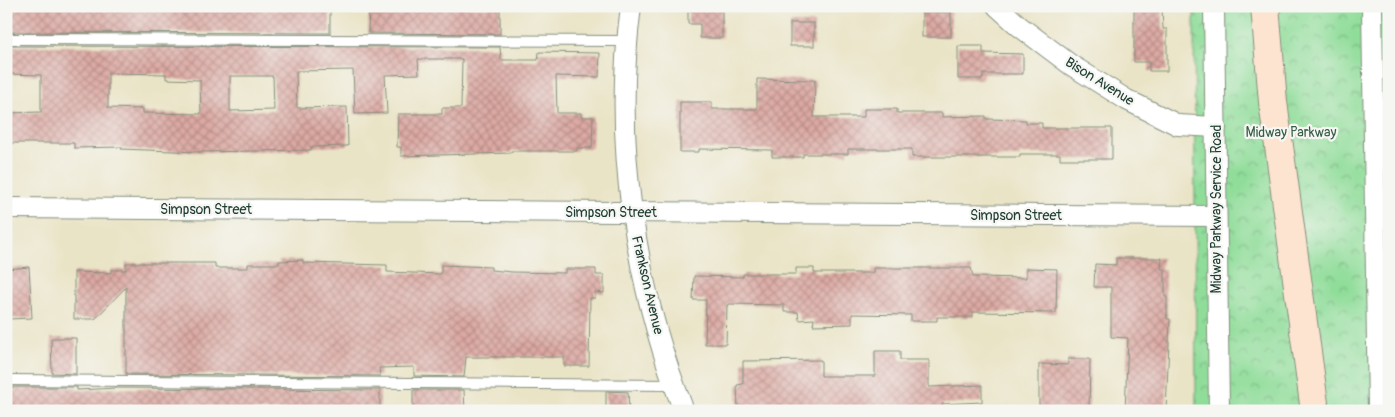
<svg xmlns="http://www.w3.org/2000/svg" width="1395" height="417" font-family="Pangolin,sans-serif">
	<defs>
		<pattern id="park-crowns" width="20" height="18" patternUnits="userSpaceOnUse" patternTransform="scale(1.25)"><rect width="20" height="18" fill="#90dd9a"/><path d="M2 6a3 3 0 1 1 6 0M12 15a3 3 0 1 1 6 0" fill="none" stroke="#75b47e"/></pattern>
		<pattern id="building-cross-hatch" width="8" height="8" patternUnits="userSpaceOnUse" patternTransform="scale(1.25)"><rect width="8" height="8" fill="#dda9a3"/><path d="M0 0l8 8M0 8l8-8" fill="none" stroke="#b38b86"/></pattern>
	</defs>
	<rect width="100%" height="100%" fill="#f6f6f2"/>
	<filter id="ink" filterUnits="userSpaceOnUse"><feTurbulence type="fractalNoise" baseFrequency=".02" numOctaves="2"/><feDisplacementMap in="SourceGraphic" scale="10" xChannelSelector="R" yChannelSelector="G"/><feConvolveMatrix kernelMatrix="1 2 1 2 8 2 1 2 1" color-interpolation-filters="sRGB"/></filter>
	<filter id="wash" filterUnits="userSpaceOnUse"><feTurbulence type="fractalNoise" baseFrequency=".0096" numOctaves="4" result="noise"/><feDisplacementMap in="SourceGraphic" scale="20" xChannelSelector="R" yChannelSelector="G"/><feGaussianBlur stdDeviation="1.12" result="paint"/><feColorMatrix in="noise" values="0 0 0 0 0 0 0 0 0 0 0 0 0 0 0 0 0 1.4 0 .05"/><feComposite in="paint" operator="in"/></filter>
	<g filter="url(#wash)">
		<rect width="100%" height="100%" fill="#eae4c7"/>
		<path fill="url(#park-crowns)" stroke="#588d67" d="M1194,6h195v405h-193z"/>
		<g id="blocks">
			<g fill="url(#building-cross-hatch)" fill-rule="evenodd">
				<path d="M6,6h324v27l-324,-1z"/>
				<path d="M369,6l131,1v27l-132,-1z"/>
				<path d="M688,6h34v32h-22v-14h-12z"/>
				<path d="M1134,6h28l1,23h4v42h-18v-9h-15z"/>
				<rect x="922" y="12" width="29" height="25"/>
				<rect x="790" y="23" width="24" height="23"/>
				<path d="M6,46l494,1 1,13h37l1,-8 61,1 -1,24 -43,-1 1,37h24v4h12l-1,31h-15v3h-66v2l-110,3v-9h-4l1,-33h44v-6h19l1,-49h-44l1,15 -34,1 2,38 -32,1 -2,-44 -57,1 1,37 50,-1 1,39 -37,1v3l-112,2 -78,-3 1,-2 -48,1v-5h-68v-30l35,-1v-37l-35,-1zM108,73l58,1v5l34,1 1,34 -58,-1v-4l-35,-1zM230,76h43l1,34 -44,1z"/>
				<path d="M958,46h25v7l40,1v20h-40v5h-25z"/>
				<path d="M757,79l58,1 -1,37h50v-8h33v4h45v4l44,-1v3l40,1v3h16v5h70v31h-52v-5h-40v3h-108v-8h-64v5h-45v3h-31v-7l-73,-1v3h-19v-50h32v7h45z"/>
				<path d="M1116,258h46l-1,11h4v28h2v22h3l-4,92h-41l3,-73 -17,-1v-50h-17l1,-23 21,1z"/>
				<path d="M303,260v3l84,2v7l54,2v-9l50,2v3l21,2 53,1v-4h31v6h8v18l-9,-1v6h-5l-1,68h-25v-9h-98l-2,20 -50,-1v-9l-35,1 1,8 -254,-2v-87l-31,32h-21v-47l37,1v-3h15v-7h89v5h33v-4h31v-3z"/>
				<path d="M29,267l3,51 -24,1 -2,-50z"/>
				<path d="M796,268h18v5h59v-5h98l2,9 53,1v-10l31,1 -1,44 -83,-1v5h-36v4h-26v-6l-59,-1v10l-39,1 1,-6 -15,1 -1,-8h-14v-7l-54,-1 -3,1 -1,39h-21l1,-44h-13l1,-24 49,1v-3h53z"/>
				<path d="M51,338h25v36l-24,-1z"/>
				<path d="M875,351h25v9h29v27l53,-2v17l-40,2 1,7 -205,-2 -1,-24 6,-1v-23l78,-1v16h54z"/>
				<path d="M1068,359h22l-1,52h-50v-47l29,1z"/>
				<path d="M7,387h70v3l40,-2 263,2v17h-46v4h-327z"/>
				<path d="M413,390h51l1,21 -52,-2z"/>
				<path d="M606,391l22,1 1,19h-23z"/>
			</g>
		</g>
	</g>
	<g filter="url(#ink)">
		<use href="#blocks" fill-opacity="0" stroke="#84907e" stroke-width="1"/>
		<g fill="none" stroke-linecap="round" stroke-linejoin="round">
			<defs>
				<g id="lane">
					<path d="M6,39l621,2"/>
					<path d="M6,380l668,5"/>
				</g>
				<g id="street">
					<path d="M631,6c-18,135 3,278 53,405"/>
					<path d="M997,6l22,20 52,39 56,35 51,25 38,2"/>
					<path d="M1214,6l5,405"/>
					<path d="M1372,6l6,405"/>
					<path d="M6,208l1210,8"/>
				</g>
				<path id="secondary" d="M1265,6l8,96 42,309"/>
			</defs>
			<use href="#lane" stroke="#84907e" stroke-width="12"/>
			<use href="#street" stroke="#84907e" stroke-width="22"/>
			<use href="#secondary" stroke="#84907e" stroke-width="30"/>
			<use href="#lane" stroke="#fff" stroke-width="10"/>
			<use href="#street" stroke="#fff" stroke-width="20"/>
			<use href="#secondary" stroke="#fde4d0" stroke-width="28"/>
		</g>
	</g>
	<g text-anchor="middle" stroke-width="4.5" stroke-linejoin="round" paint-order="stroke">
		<g font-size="14" fill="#1f3d34" stroke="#f6f6f2">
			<text transform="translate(1100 81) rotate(32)" y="5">Bison Avenue</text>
			<text x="206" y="214">Simpson Street</text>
			<text transform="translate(1216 209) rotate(-90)" y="5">Midway Parkway Service Road</text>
			<text x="611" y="217">Simpson Street</text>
			<text x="1016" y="220">Simpson Street</text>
			<text transform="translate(648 285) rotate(77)" y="5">Frankson Avenue</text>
		</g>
		<g font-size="14" fill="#365d48" stroke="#f6f6f2">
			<text x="1291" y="137">Midway Parkway</text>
		</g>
	</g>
	<rect width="1395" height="417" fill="none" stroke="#f6f6f2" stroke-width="25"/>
</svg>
